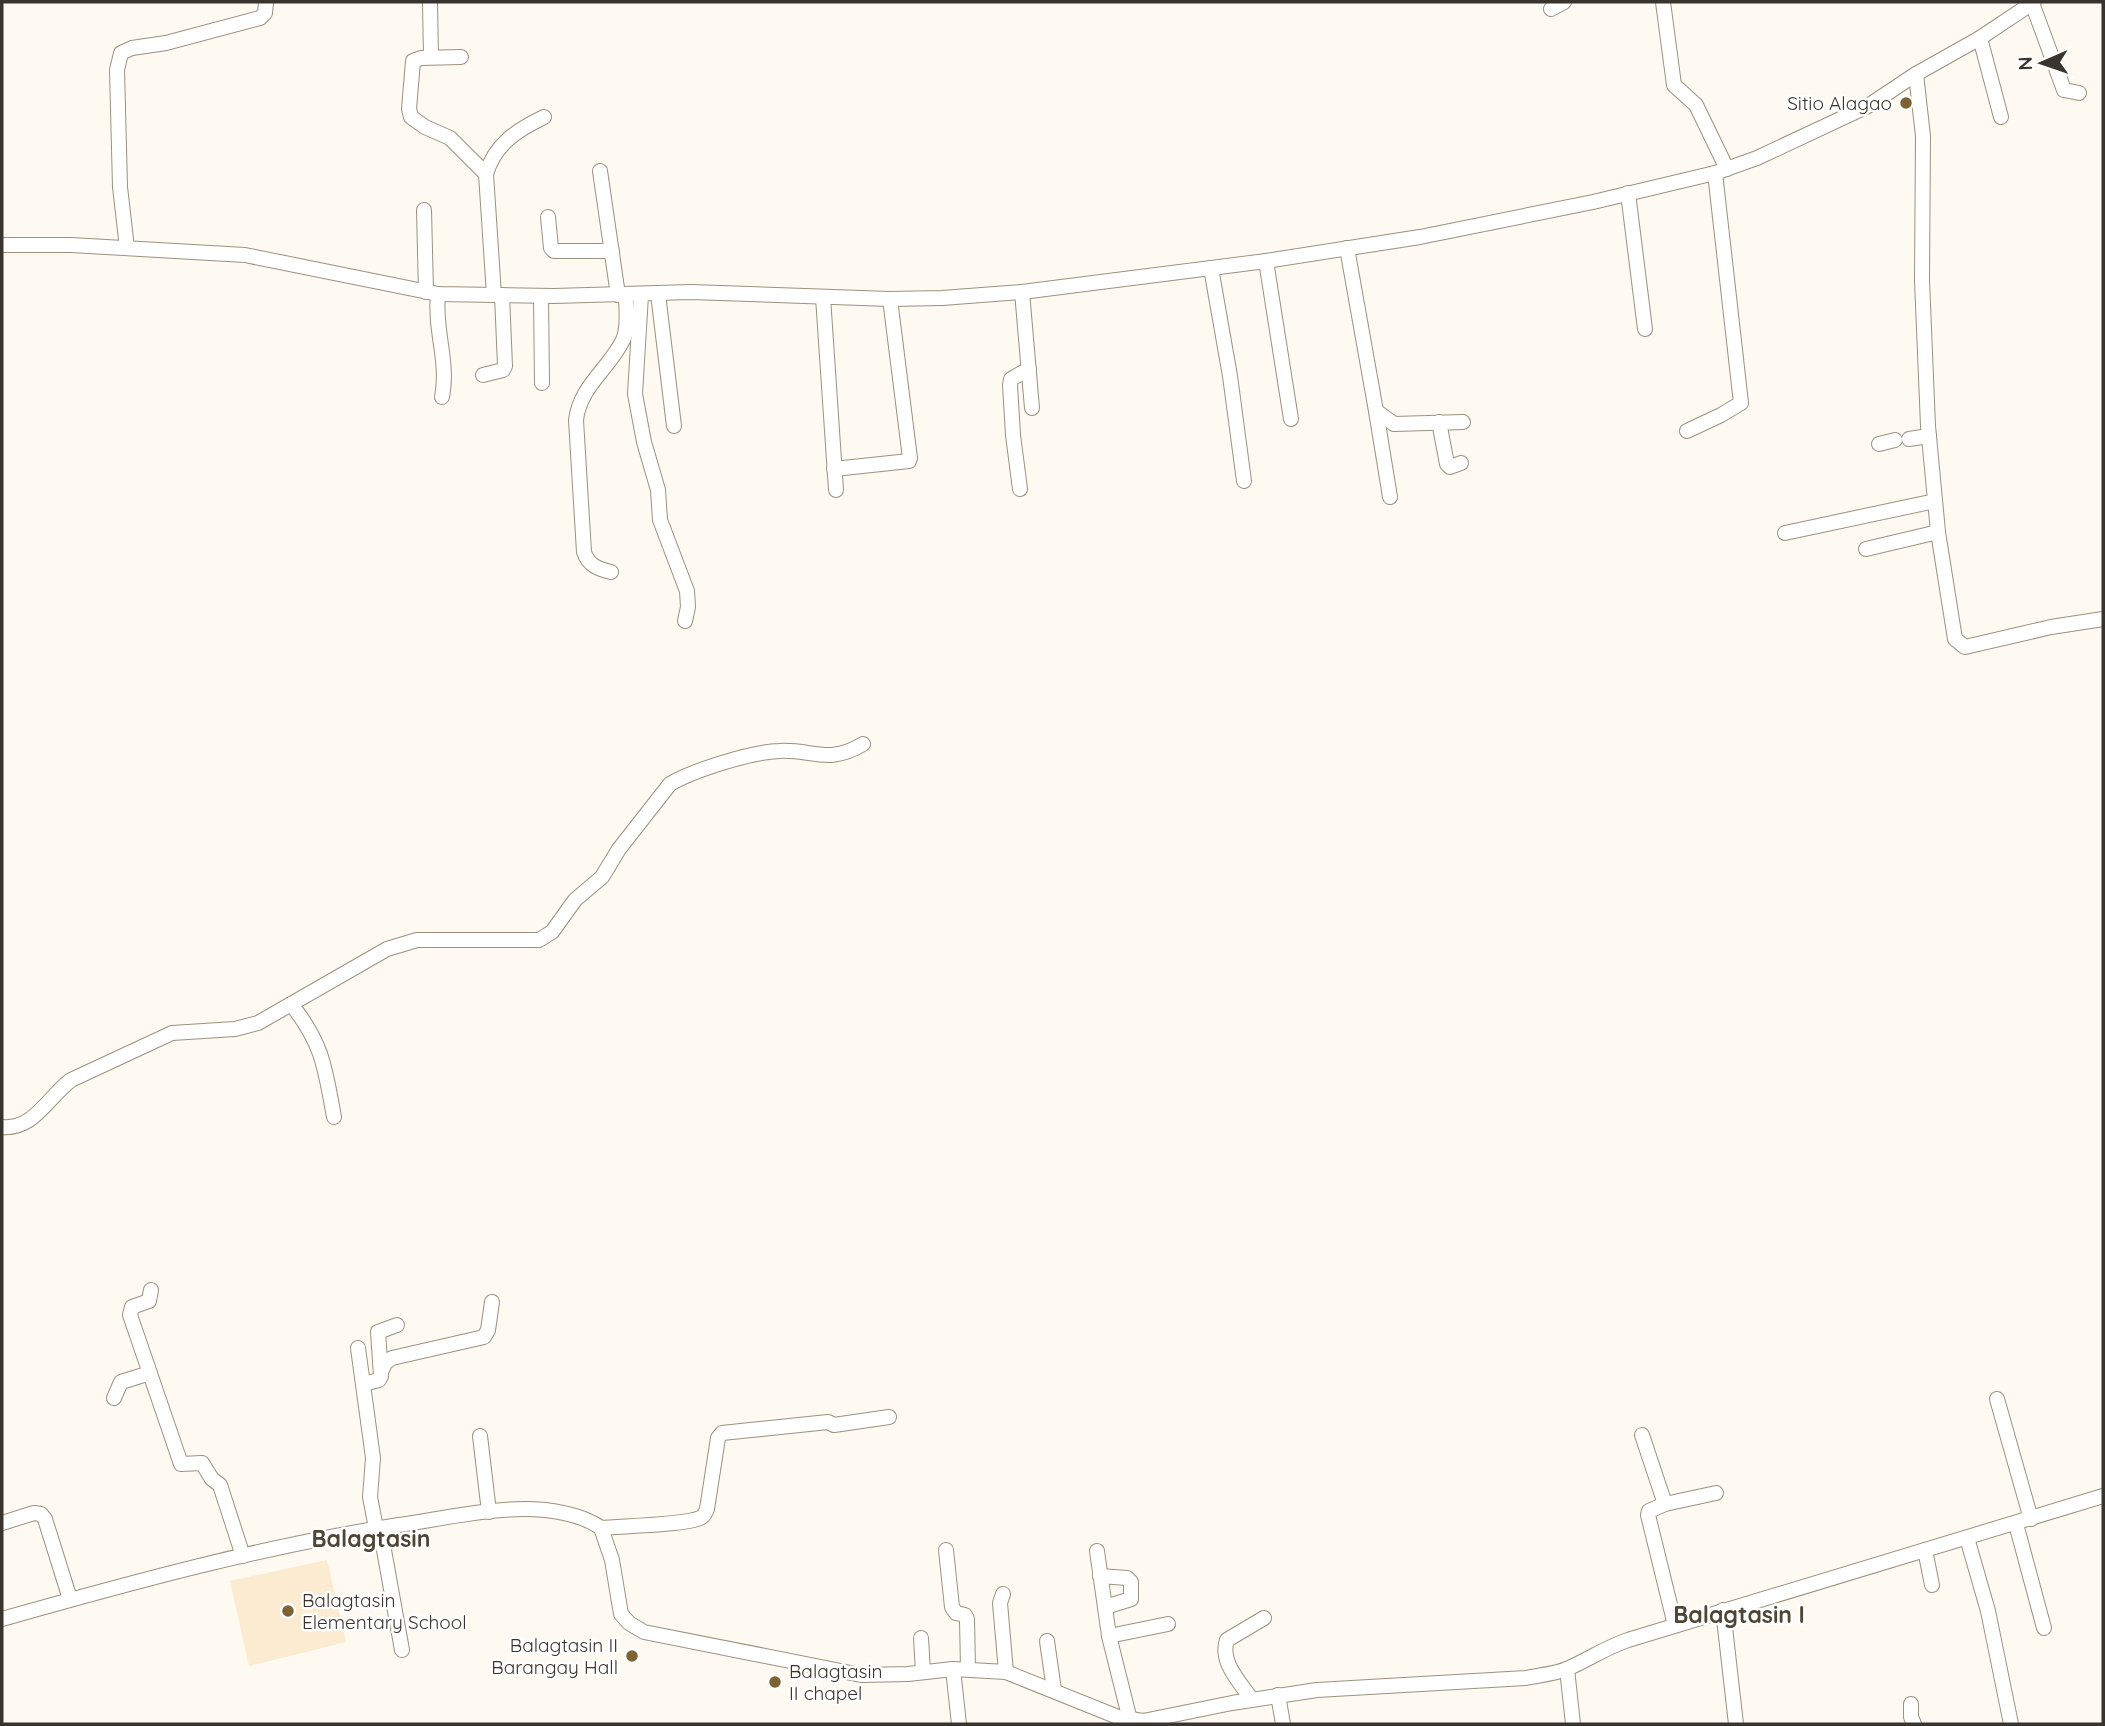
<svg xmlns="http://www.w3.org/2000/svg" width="2105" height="1726" font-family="Quicksand,sans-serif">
	<rect width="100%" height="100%" fill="#fef9f1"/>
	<path fill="#fbebd1" d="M327,1560l19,82 -97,24 -19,-85z"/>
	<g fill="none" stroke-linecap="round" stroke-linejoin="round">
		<defs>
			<g id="minor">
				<path d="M430,2l1,55"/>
				<path d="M1663,2l11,83 22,20 31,64"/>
				<path d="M2032,3l32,87 15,3"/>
				<path d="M1551,9l13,-7"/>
				<path d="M1980,38l21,79"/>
				<path d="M461,57l-40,1 -8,3 -4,48 2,8 14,10 25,11 36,36 8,121"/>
				<path d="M1916,74l7,62 -1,144 6,146 10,106 17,107 10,8 86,-20 52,-8"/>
				<path d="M600,171l18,124"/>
				<path d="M486,174c9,-30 31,-44 58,-57"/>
				<path d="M1628,193l17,136"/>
				<path d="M424,210l2,82"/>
				<path d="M548,217l3,31 3,3h58"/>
				<path d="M2,245h69l174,10 193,39 116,2 137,-4 199,7 52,-1 80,-6 244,-31 154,-24 173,-35 122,-29 42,-15 111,-52 48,-32 64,-36 54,-36"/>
				<path d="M127,248l-7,-61 -3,-117 4,-17 11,-5 34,-5 94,-25 5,-5 1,-11"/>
				<path d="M1347,248l29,163 18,13 69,-2"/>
				<path d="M1266,261l25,158"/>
				<path d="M1211,268l19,108 14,105"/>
				<path d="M1022,292l10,116"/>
				<path d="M438,294c-4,37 11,66 4,103"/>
				<path d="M658,294l16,132"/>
				<path d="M641,295l-6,99 9,48 14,48 2,30 27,71 1,16 -3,14"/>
				<path d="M541,296l1,87"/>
				<path d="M823,297l13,193"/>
				<path d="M483,375l20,-5 2,-4 -3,-71"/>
				<path d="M1376,411l14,86"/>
				<path d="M1439,422l8,42 3,3 11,-4"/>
				<path d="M1687,431l34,-16 20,-12 -26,-230"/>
				<path d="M1909,439l20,-3"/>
				<path d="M1879,444l16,-4"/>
				<path d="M834,469l75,-8 1,-3 -20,-159"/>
				<path d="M1020,489l-7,-54 -3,-50 1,-6 18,-10"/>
				<path d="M1785,533l150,-32"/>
				<path d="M1866,549l72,-17"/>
				<path d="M611,572c-13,-3 -23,-7 -27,-20l-8,-132c4,-34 33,-51 47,-80 6,-12 3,-32 3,-45"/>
				<path d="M291,1004c32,40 34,64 43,113"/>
				<path d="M2,1127c32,3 46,-30 69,-47l101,-47 63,-4 23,-6 129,-74 30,-9h122l13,-8 23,-32 27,-23 17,-28 51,-65c24,-14 81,-32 109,-33 34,-2 49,14 84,-7"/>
				<path d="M151,1290l-2,11 -17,6 -2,8 51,149 21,-1 10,16 8,6 23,71"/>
				<path d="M358,1348l15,110 -3,39 6,31"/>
				<path d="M382,1370l3,-7 7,-5 92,-21 4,-7 4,-28"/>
				<path d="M363,1384l16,-4 2,-4 -3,-44 19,-7"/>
				<path d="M114,1398l7,-16 29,-9"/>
				<path d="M1997,1399l34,120"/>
				<path d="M1642,1435l23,69 51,-11"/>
				<path d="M480,1436l9,76"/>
				<path d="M1665,1504l-16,7 -1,4 27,110"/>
				<path d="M2,1523l32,-10 7,1 4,5 25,80"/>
				<path d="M2016,1524l28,104"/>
				<path d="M380,1528l22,122"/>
				<path d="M601,1528c22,-2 83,-3 99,-10 5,-2 5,-5 7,-9l11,-71 4,-5 106,-11 6,3 55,-8"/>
				<path d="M1967,1538l21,73 23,113"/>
				<path d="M946,1550l6,57 4,6 9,2 2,4 1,50"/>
				<path d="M1925,1550l7,35"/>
				<path d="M1097,1551l12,85 21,84"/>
				<path d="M1100,1576l27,2 4,4v17l-26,8"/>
				<path d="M1003,1594l-3,9 6,69"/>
				<path d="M1723,1610l13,114"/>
				<path d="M2,1619c131,-37 262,-73 397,-94 41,-6 85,-16 126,-16 24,0 57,5 76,19l11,32 9,54 8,9 15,9 217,43 47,-1 45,-5 53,3 112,45 25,4 89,-18 85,-13 209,-12c14,-3 30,-4 43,-10 20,-9 38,-21 59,-28l475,-144"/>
				<path d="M1109,1636l59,-12"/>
				<path d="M921,1638l2,34"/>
				<path d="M1047,1641l7,49"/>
				<path d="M953,1669l6,55"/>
				<path d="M1567,1669l6,55"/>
				<path d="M1278,1695l5,29"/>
				<path d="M1252,1700c-11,-17 -33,-38 -25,-60l37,-22"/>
				<path d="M1911,1704v13l3,7"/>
			</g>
		</defs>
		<use href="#minor" stroke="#9c9180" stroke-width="16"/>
		<use href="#minor" stroke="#fff" stroke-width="14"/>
	</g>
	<g fill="#7d6234" stroke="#fff" stroke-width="2.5">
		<circle cx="1906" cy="103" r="7"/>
		<circle cx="288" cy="1611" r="7"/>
		<circle cx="632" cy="1656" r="7"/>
		<circle cx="775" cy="1682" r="7"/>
	</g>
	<g text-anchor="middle" stroke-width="5" stroke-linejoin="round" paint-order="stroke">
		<g font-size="19" fill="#39352e" stroke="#fff" text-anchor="end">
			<text x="1892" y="110">Sitio Alagao</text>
			<text x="302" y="1607" text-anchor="start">Balagtasin<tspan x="302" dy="22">Elementary School</tspan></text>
			<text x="618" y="1652">Balagtasin II<tspan x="618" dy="22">Barangay Hall</tspan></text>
			<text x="789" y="1678" text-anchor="start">Balagtasin<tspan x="789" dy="22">II chapel</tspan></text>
		</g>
		<g font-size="23" font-weight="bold" fill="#4f4535" stroke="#fff">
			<text x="371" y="1547">Balagtasin</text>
			<text x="1739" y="1623">Balagtasin I</text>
		</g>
	</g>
	<rect width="2105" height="1726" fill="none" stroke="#39352e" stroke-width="7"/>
	<g transform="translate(2042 63) rotate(268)" stroke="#ffffff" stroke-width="5" paint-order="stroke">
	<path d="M0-5L12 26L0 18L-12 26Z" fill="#39352e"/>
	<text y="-10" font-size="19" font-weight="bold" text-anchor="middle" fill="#39352e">N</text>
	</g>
</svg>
